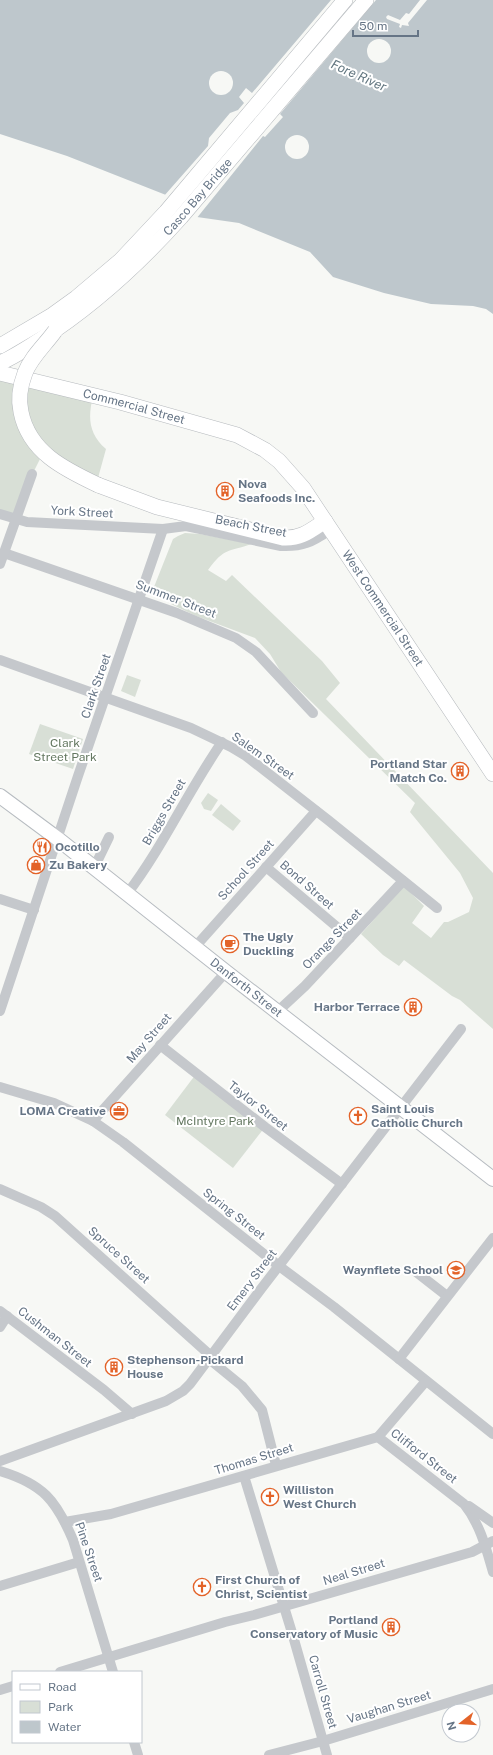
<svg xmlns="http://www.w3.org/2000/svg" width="493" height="1755" font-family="'Public Sans',sans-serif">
	<rect width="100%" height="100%" fill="#f7f8f5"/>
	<g fill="#d8dfd6">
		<path d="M0,373l93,23c-5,21 -5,37 13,53l-8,29 -53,-29 -13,26 -17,45 -15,-6z"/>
		<path d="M185,533l15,1 52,10c-24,8 -27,3 -44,26l18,11 6,-6 90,86 18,22 -14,16 167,174v156l-33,-29 -8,-4 -48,-36 -5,6 -16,-11 -22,-21 43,-48 20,20 -12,17 19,15 13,-16h4l21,-10 4,-14 -13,-25 -50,-61 5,-9 -134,-131 -11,-18 -15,-16 -59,-22 -25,-12 3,-9 -14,-6 -3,6 -5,-3 21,-53 5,-3z"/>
		<path d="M127,675l14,5 -6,17 -14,-6z"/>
		<path d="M40,724l43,15 -10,30 -44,-15z"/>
		<path d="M208,793l10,7 -7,11 -7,-2 -3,-6z"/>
		<path d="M221,804l20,17 -8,10 -21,-16z"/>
		<path d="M196,1074l69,53 -32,41 -68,-53z"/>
	</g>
	<path fill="#bec7cc" d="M0,0h493v314l-7,-5 -13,-3 -42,-2 -47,-11 -51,-16 -23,-25 -71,-29 -42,-6 -31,-22 -99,-39 -67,-22z"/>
	<g fill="#f7f8f5">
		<path d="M331,0h45l-96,114 3,3 -18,20 -2,-1 -67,83 -32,-23 44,-50 1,-8 21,-25 8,-3 6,-7 -5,-6 7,-9 6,5z"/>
		<path d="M420,0h7l-19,23 1,3 -7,-1 -1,3 -2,-1 1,-3 -13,-5 -1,-2 2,-2 12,5 6,-7 3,1z"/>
		<circle cx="379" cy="51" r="12"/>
		<circle cx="221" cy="83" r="12"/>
		<circle cx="297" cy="147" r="12"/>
	</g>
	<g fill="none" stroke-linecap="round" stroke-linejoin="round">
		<defs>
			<g id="secondary">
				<path id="s1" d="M0,796l58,43 168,133 267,207"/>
			</g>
			<g id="primary">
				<path d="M0,346l51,-30 25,-18 45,-38 45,-48 179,-212"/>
				<path id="s2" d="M0,363c14,-6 27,-15 40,-23 53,-34 99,-76 141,-123l185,-217"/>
				<path id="s3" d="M0,373l120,29 117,33 28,15 14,11 24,27 190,286"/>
				<path d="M98,485l59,22 126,31c18,1 27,-7 42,-17"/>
			</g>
		</defs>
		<use href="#secondary" stroke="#b7bcc1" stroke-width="16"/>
		<use href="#primary" stroke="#b6babe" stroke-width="16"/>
		<g stroke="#c5c8cc" stroke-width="10">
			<path d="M0,514l27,8 136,7 23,-3 95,20c22,1 31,-4 49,-16"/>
			<path d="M4,553l173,60 59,25 20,14 57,61"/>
			<path d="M0,564l32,-90"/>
			<path d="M0,660l191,68 40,19 15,9 82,64 109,88"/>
			<path d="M266,867l84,71"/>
			<path d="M94,868l15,-31"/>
			<path d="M127,894c36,-47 61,-103 95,-152"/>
			<path d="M0,899l34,11"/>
			<path d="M195,947l121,-136"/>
			<path d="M0,1011l78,-235 85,-247"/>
			<path d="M277,1012l28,-26 98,-105"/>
			<path d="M160,1045l105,82 77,57"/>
			<path d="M0,1087l54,16 39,18 30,21 156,124 55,41 159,127"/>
			<path d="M93,1121l133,-149"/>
			<path d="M0,1189l41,18 14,9 156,140"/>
			<path d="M415,1271l32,25"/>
			<path d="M0,1311l104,79 28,24"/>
			<path d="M0,1327l7,-11"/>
			<path d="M209,1359l33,27 20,24 14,55"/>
			<path d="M399,1359l94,-121"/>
			<path d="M378,1437l86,67c16,20 22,44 29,68"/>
			<path d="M0,1461l166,-60 17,-10 7,-7 71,-95 200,-260"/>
			<path d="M0,1471c43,13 56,29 73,69l40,132"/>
			<path d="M244,1476l49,160 34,119"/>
			<path d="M469,1506l24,17"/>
			<path d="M65,1522l46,-8 267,-77 48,-56"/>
			<path d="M0,1586l79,-24"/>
			<path d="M60,1672l165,-50 29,-7 218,-63 21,-11"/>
			<path d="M0,1690l13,-4"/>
			<path d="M134,1742l4,13"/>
			<path d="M269,1755l54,-14 170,-52"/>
		</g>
		<use href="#secondary" stroke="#fff" stroke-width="14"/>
		<use href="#primary" stroke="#fff" stroke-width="15"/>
		<defs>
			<path id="primary-bridge" d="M55,331c-10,14 -24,26 -30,42 -5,13 -7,26 -4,39 8,40 43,57 77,73"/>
		</defs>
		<use href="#primary-bridge" stroke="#b6babe" stroke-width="16" stroke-linecap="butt"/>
		<use href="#primary-bridge" stroke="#fff" stroke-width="15"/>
	</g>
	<defs>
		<symbol id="building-ring" viewBox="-11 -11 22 22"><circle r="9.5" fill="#fff" stroke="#e36329" stroke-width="1.5"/><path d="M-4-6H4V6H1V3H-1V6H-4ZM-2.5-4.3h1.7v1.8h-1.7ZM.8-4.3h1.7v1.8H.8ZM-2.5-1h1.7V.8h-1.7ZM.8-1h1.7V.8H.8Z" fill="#e36329"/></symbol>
		<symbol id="restaurant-ring" viewBox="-11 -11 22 22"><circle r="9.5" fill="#fff" stroke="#e36329" stroke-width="1.5"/><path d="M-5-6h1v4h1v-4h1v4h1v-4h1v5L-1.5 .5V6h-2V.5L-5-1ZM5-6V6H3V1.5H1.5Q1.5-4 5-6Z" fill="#e36329"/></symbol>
		<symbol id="shop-ring" viewBox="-11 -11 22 22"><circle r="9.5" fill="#fff" stroke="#e36329" stroke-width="1.5"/><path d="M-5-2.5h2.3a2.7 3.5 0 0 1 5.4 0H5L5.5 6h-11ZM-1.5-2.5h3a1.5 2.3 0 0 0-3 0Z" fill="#e36329"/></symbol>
		<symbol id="cafe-ring" viewBox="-11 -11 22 22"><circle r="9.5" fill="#fff" stroke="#e36329" stroke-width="1.5"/><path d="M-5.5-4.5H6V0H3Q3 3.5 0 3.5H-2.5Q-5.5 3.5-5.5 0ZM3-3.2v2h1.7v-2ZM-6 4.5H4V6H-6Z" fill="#e36329"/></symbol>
		<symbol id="office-ring" viewBox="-11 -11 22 22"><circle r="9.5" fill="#fff" stroke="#e36329" stroke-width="1.5"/><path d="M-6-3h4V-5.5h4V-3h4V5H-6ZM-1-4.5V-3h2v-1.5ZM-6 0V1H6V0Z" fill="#e36329"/></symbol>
		<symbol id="church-ring" viewBox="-11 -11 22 22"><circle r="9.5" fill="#fff" stroke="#e36329" stroke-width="1.5"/><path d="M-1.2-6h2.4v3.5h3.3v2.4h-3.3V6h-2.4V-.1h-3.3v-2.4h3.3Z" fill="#e36329"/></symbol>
		<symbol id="school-ring" viewBox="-11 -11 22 22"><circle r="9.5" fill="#fff" stroke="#e36329" stroke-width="1.5"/><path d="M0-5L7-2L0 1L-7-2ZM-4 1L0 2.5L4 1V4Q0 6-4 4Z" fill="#e36329"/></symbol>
	</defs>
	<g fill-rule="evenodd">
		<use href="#building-ring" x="215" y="481" width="20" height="20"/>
		<use href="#building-ring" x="450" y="761" width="20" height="20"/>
		<use href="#restaurant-ring" x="32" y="837" width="20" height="20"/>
		<use href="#shop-ring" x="26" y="855" width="20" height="20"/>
		<use href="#cafe-ring" x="220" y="934" width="20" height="20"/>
		<use href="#building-ring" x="403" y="997" width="20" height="20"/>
		<use href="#office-ring" x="109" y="1101" width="20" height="20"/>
		<use href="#church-ring" x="348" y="1106" width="20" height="20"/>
		<use href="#school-ring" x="446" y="1260" width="20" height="20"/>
		<use href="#building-ring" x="104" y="1357" width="20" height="20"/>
		<use href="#church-ring" x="260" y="1487" width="20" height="20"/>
		<use href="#church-ring" x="192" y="1577" width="20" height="20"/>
		<use href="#building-ring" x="381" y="1617" width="20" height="20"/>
	</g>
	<g text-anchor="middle" stroke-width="4" stroke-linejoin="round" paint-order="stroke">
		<g font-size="12" fill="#667586" stroke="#fff">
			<text dy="4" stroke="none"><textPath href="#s2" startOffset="260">Casco Bay Bridge</textPath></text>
			<text dy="4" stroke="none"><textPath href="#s3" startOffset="138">Commercial Street</textPath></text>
			<text transform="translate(82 512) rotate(3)" y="4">York Street</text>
			<text transform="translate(251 526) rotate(11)" y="4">Beach Street</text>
			<text transform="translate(176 599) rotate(21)" y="4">Summer Street</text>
			<text dy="4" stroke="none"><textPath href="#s3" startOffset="475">West Commercial Street</textPath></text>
			<text transform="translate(96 686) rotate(-71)" y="4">Clark Street</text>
			<text transform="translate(263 756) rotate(35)" y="4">Salem Street</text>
			<text transform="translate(164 812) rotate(-60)" y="4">Briggs Street</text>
			<text transform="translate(246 870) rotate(-48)" y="4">School Street</text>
			<text transform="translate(307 885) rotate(41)" y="4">Bond Street</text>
			<text transform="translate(332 939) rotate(-46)" y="4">Orange Street</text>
			<text dy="4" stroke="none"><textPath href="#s1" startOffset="312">Danforth Street</textPath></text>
			<text transform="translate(149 1038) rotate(-49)" y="4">May Street</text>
			<text transform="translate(258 1106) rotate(38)" y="4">Taylor Street</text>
			<text transform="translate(234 1214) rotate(38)" y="4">Spring Street</text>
			<text transform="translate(119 1255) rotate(42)" y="4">Spruce Street</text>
			<text transform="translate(252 1280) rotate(-53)" y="4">Emery Street</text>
			<text transform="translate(55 1337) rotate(38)" y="4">Cushman Street</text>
			<text transform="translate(424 1456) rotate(38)" y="4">Clifford Street</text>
			<text transform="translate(254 1459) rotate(-17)" y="4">Thomas Street</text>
			<text transform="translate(89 1552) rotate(71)" y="4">Pine Street</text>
			<text transform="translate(354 1572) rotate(-17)" y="4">Neal Street</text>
			<text transform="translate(323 1692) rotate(74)" y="4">Carroll Street</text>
			<text transform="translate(389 1707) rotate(-17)" y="4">Vaughan Street</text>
		</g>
		<g font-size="12" font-weight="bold" fill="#667586" stroke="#fff" text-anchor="start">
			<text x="238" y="488">Nova<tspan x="238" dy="14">Seafoods Inc.</tspan></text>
			<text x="447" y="768" text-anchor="end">Portland Star<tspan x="447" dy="14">Match Co.</tspan></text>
			<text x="55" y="851">Ocotillo</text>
			<text x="49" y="869">Zu Bakery</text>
			<text x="243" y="941">The Ugly<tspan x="243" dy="14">Duckling</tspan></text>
			<text x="400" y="1011" text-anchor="end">Harbor Terrace</text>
			<text x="371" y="1113">Saint Louis<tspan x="371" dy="14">Catholic Church</tspan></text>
			<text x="106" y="1115" text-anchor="end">LOMA Creative</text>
			<text x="443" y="1274" text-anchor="end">Waynflete School</text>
			<text x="127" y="1364">Stephenson-Pickard<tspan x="127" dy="14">House</tspan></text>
			<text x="283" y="1494">Williston<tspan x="283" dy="14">West Church</tspan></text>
			<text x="215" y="1584">First Church of<tspan x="215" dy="14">Christ, Scientist</tspan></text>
			<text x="378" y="1624" text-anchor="end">Portland<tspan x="378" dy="14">Conservatory of Music</tspan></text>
		</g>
		<g font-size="12" fill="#647861" stroke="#fff">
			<text x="65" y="747">Clark<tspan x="65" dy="14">Street Park</tspan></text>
			<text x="215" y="1125">McIntyre Park</text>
		</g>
		<g font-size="13" font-style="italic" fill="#637781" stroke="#fff">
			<text transform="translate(359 75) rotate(24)" y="5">Fore River</text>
		</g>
	</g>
	<rect x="12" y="1671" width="130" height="72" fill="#ffffff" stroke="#c2c8cf"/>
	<rect x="20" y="1684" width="20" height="6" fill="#ffffff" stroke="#c2c8cf"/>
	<text x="48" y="1691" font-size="12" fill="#667586">Road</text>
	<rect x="20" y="1701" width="20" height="12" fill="#d8dfd6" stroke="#c2c8cf"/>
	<text x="48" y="1711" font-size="12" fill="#667586">Park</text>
	<rect x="20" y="1721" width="20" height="12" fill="#bec7cc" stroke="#c2c8cf"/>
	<text x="48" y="1731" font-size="12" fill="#667586">Water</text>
	<g transform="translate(461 1723) rotate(253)"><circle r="19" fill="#ffffff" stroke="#c2c8cf"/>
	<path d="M0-3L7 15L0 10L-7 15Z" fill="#e36329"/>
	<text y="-6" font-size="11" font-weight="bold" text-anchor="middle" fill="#667586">N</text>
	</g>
	<path d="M353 30v6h65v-6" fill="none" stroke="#667586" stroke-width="2"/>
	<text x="359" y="30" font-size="12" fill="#667586" stroke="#ffffff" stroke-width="3" paint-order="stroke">50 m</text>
</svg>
